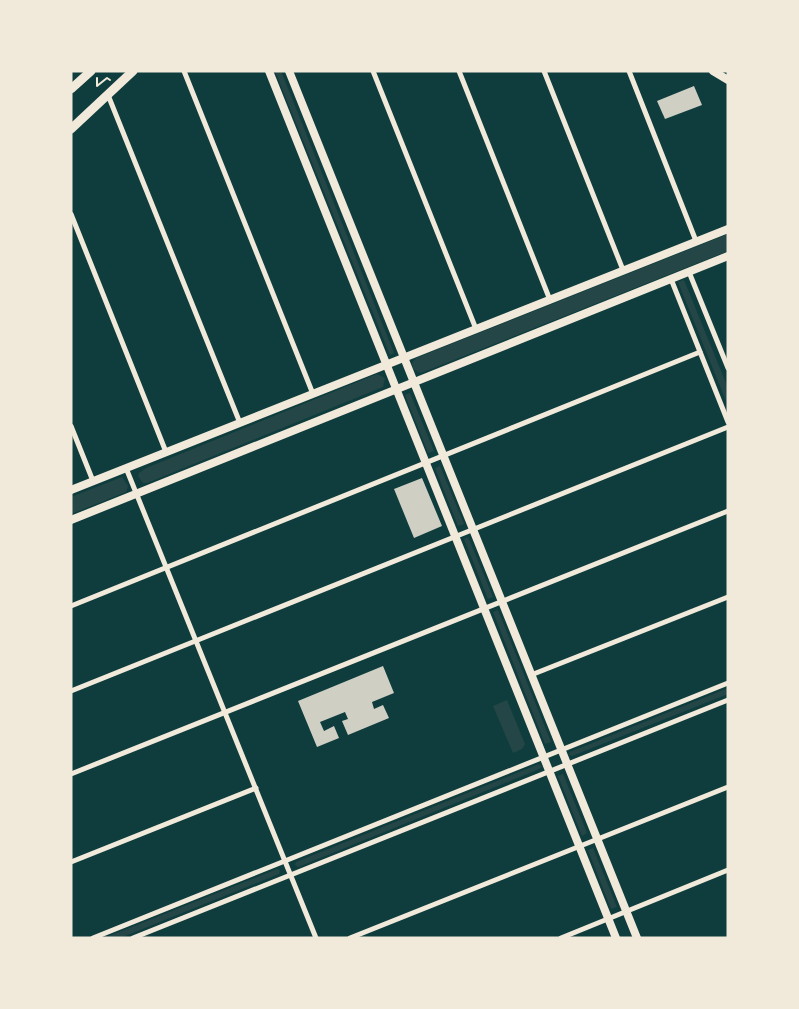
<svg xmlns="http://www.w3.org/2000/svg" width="799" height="1009" font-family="Georgia,serif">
	<rect width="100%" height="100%" fill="#0f3d3e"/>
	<g fill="#244646">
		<path d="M275,71h6l113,282 -4,2z"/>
		<path d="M728,234v17l-307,122 -8,-4 -1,-6 4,-5z"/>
		<path d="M684,280l44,108v18l-50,-124z"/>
		<path d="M377,374l8,4 -2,9 -236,96h-4l-5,-7 1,-3 7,-5z"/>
		<path d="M410,393l24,58 -6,2 -23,-58z"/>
		<path d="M440,466l24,58 -6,2 -23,-58z"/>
		<path d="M122,477l6,9 -2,6 -55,22v-17z"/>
		<path d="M468,537l25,60 -5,2 -24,-60z"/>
		<path d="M498,610l53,132 -6,2 -52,-132z"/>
		<path d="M728,688v6l-156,62 -3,-1 1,-3z"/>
		<path d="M507,700l18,44 -3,5 -9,4 -20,-47z"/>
		<path d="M539,764l3,3 -5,3 -239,97 -3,-2 1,-3z"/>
		<path d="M563,774l24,59 -5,3 -24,-60z"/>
		<path d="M593,848l24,59 -6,2 -23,-59z"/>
		<path d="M277,869l3,1 -1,4 -159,64h-16z"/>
	</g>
	<g fill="#cfcfc3">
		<path d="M694,86l8,19 -37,14 -8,-18z"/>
		<path d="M422,478l20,48 -28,12 -20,-49z"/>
		<path d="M383,666l11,27 -22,9 2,7 9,-4 6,13 -41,17 -6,-14 6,-2 -3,-7 -25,10 4,9 10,-5 5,12 -22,9 -19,-46z"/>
	</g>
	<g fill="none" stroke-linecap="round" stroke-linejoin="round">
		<path stroke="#f1e9da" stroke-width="2" d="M97,78v8l10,-8 3,2"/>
		<g stroke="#f1e9da" stroke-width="5">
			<path d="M184,71l129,323"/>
			<path d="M373,71l103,258"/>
			<path d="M459,71l91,229"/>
			<path d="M544,71l79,199"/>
			<path d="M629,71l67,170"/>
			<path d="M108,95l132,328"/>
			<path d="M71,214l95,238"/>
			<path d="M689,272l39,96"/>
			<path d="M671,279l57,143"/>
			<path d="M71,426l22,55"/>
			<path d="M126,468l190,470"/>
			<path d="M71,606l629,-254"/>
			<path d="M531,675l197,-78"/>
			<path d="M71,691l657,-264"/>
			<path d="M71,774l657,-263"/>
			<path d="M71,862l185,-74"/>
			<path d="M93,938l635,-255"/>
			<path d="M133,938l595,-238"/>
			<path d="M350,938l378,-151"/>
			<path d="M561,938l167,-68"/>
		</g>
		<g stroke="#f1e9da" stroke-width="8">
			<path d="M269,71l347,867"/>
			<path d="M289,71l348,867"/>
			<path d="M713,71l15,9"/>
			<path d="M71,490l657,-261"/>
			<path d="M71,520l657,-264"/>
		</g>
		<g stroke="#f1e9da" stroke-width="9">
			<path d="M71,89l20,-18"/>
			<path d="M71,129l62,-58"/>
		</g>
	</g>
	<rect width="799" height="1009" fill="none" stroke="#f1e9da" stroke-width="145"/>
</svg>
